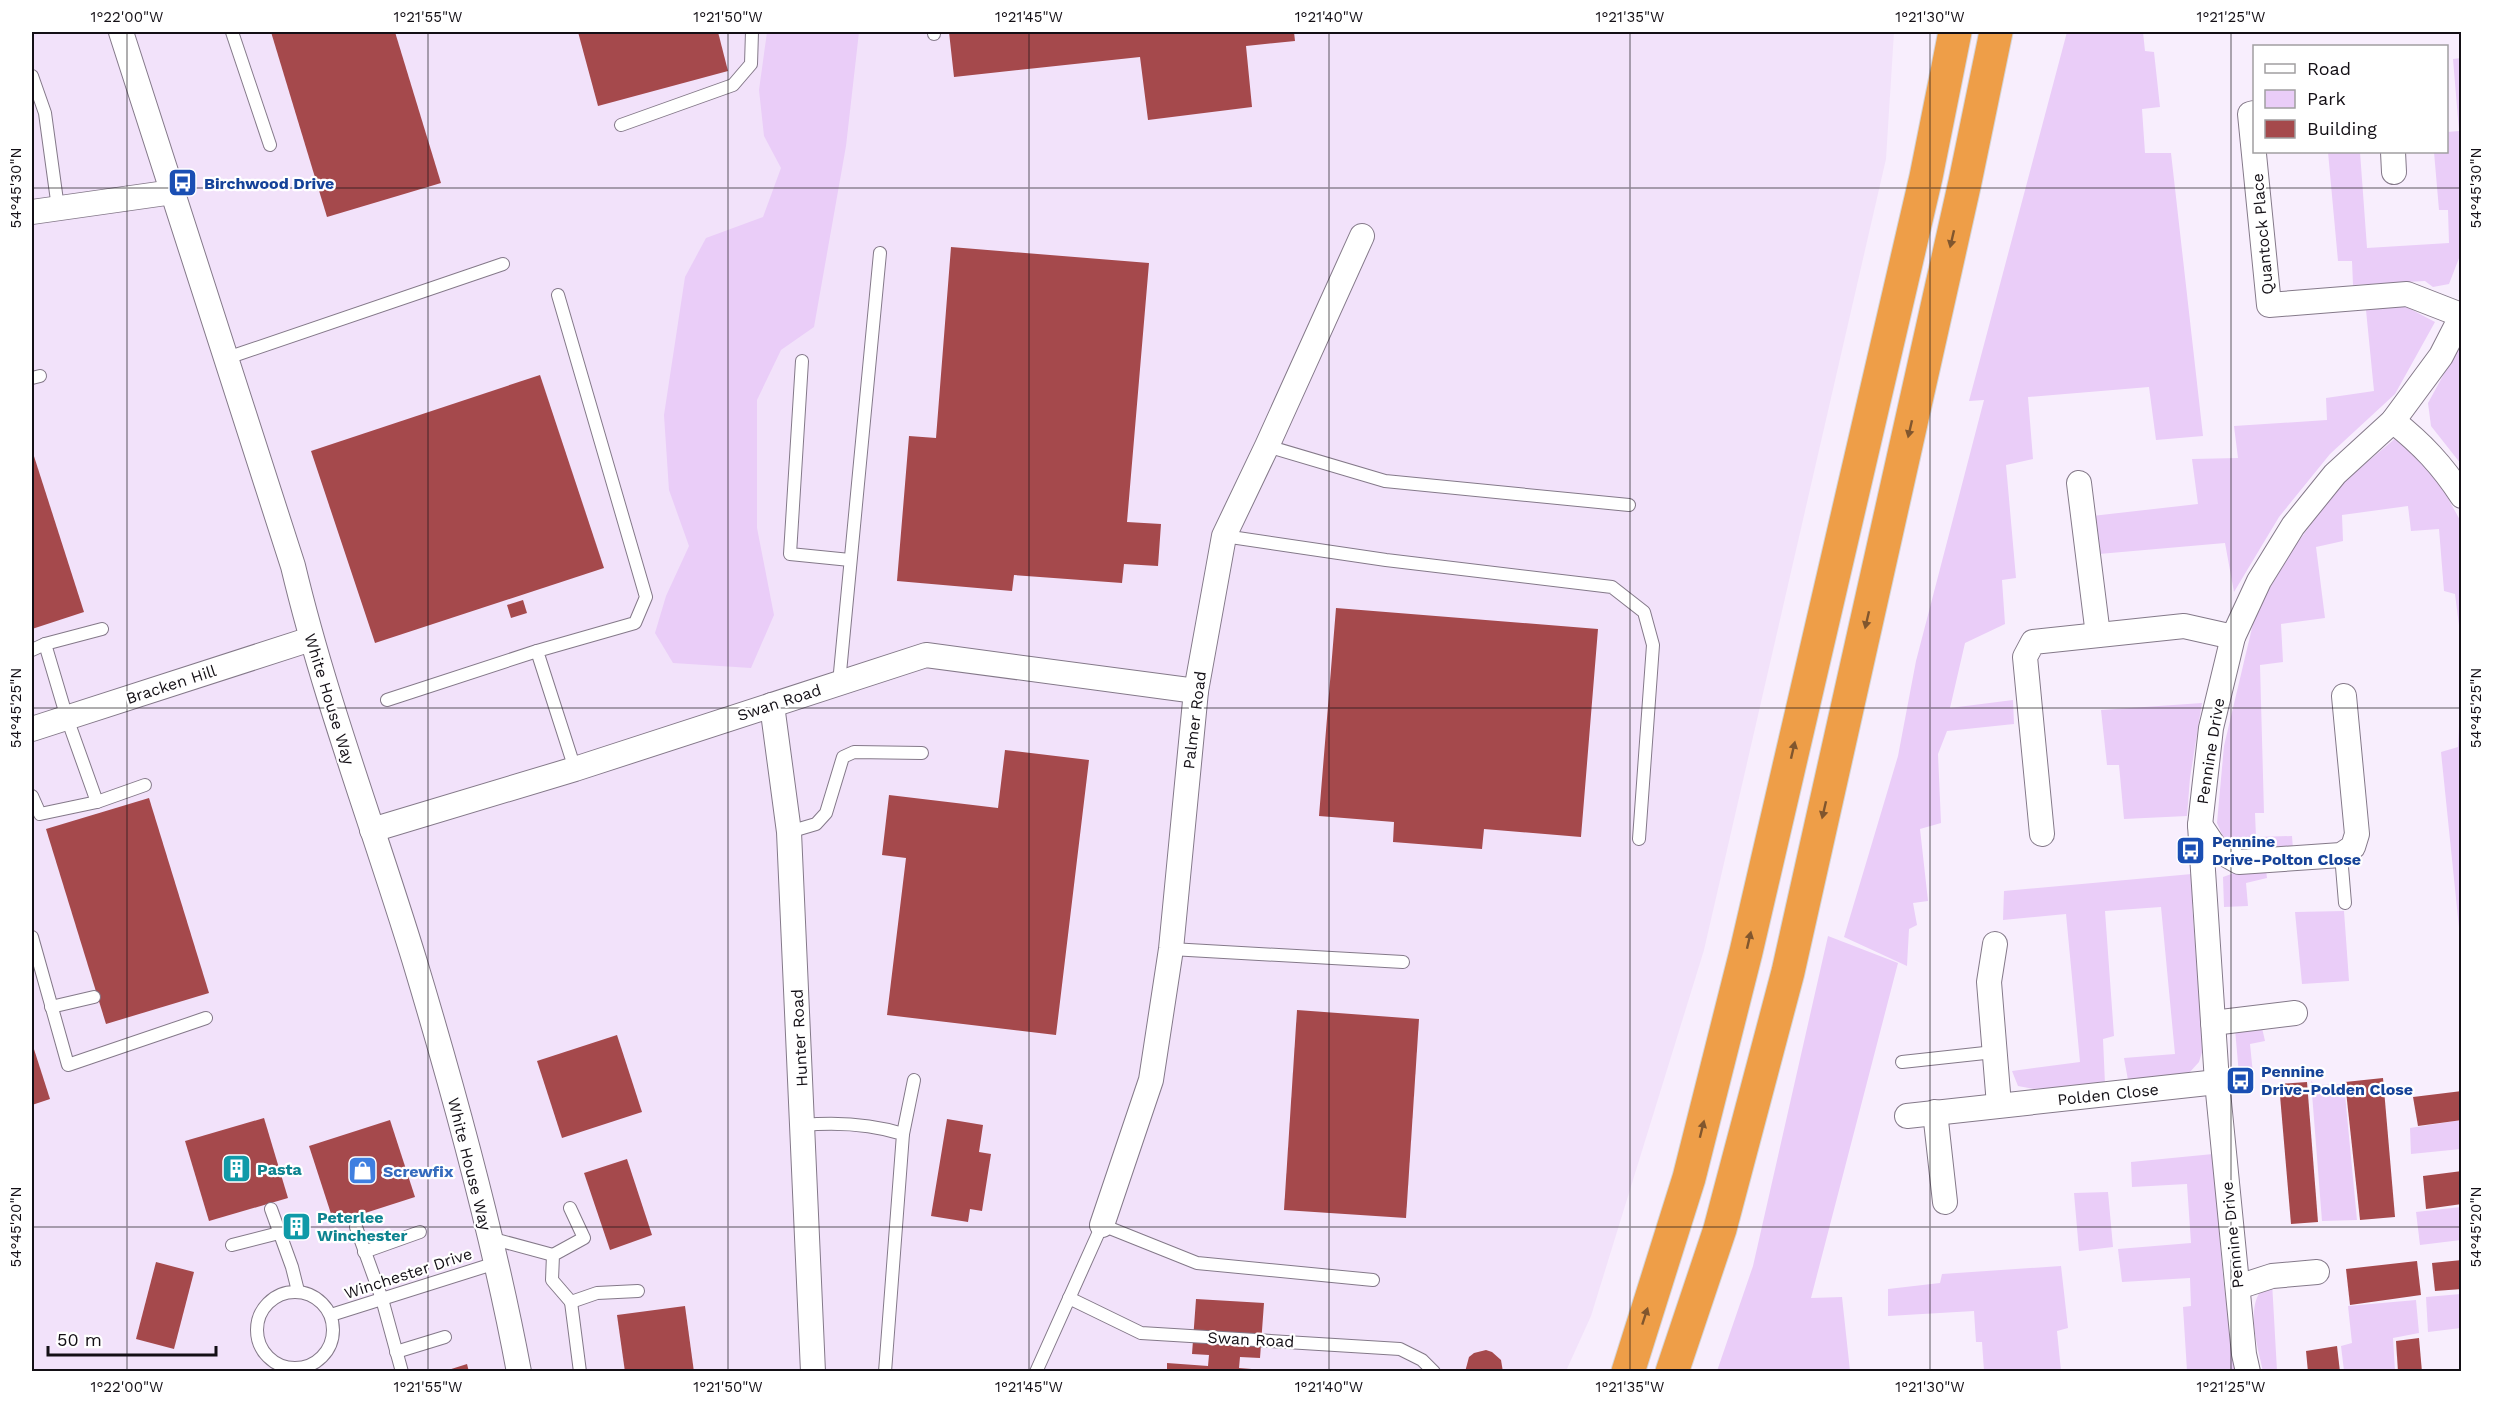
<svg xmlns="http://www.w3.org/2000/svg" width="2493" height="1403" font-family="'Work Sans',sans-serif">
	<rect width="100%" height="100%" fill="#f8eefd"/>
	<path fill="#f2e2fa" d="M32,32h1862l-8,127 -182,791 -113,366 -25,55h-1534z"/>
	<g fill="#eacdf8">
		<path d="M767,32h92l-13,114 -32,181 -33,23 -24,50v128l17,87 -23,53 -78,-5 -18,-30 11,-37 23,-50 -20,-56 -5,-75 21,-138 21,-39 57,-21 18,-49 -17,-32 -5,-46z"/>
		<path d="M2067,32h76l2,19 9,1 6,55 -18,2 3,44h26l32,283 -47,4 -7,-53 -121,10 5,62 -27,6 10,113 -14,2 3,44 -40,19 -15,65 63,-8 1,24 -67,7 -9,23 3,69 -21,6 8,72 -15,2 4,22 -8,4 -2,37 -63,-29 54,-181 18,-95 68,-261 -15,1z"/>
		<path d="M2461,58v195l-12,31 -16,3 -8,-6 -72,4 -1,-24h-14l-10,-109h32l7,96 82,-5 -1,-33h-9l-5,-58h12l1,-20 12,-1 -6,-72z"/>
		<path d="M2401,304l34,18 -40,72 -65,60 -51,63 -45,75 -9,-49 -126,11 -7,-38 106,-12 -6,-45 46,-1 -4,-32 93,-6 -1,-22 48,-7 -8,-81z"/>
		<path d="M2461,343v121l-30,-38 -3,-23z"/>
		<path d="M2397,437l36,34 28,51v119l-6,-47 -11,-3 -5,-62 -28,2 -3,-25 -66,9 1,26 -27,6 9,71 -44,6 2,38 -23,3 4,148h-9l1,24 36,-1 1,13 -57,2 -12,-12 -7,-16 7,-77 32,-135 39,-65 45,-61z"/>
		<path d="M2461,688v259l-20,-195 17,-5z"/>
		<path d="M2202,703l-12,75 -3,38 -63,3 -5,-54h-12l-6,-55z"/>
		<path d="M2266,870l1,8 -21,5 2,23 -24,1 -1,-30 14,-5z"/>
		<path d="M2192,874l2,29 -2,1 11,145 -4,13 -10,11 -61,7 -4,-22 51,-4 -14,-147 -56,4 9,125 -11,3 2,45 -71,5 -16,-3 -6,-15 68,-9 -14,-148 -63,6 1,-29z"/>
		<path d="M2344,911l5,70 -47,3 -7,-72z"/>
		<path d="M1828,936l70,27 -87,335 31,-1 8,74h-133l36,-105z"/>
		<path d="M2262,1028l3,13 -15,3 4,40 -14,2 -5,-57z"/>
		<path d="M2311,1081l5,4 28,-1 13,136 -35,1z"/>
		<path d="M2461,1120v29l-50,5 -1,-26z"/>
		<path d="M2213,1154c6,72 9,147 25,217h-51l-4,-64 8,-1 -1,-28 -68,4 -4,-33 73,-6 -4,-59 -55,3 -1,-25z"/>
		<path d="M2108,1192l5,55 -34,4 -5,-58z"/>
		<path d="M2461,1207v33l-41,5 -4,-33z"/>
		<path d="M2061,1266l7,62 -11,3 4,40h-77l-2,-29h-6l-2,-31 -86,5v-27l52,-6 2,-9z"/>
		<path d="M2272,1282l5,89h-14c-5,-25 -22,-75 9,-89z"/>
		<path d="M2461,1294v34l-33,4 -2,-35z"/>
		<path d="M2416,1300l3,33 -26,5 2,33h-51l-3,-25 11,-3 -4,-37z"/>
	</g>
	<g fill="#a5494c">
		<path d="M271,32h124l46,151 -114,34z"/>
		<path d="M578,32h140l10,39 -130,35z"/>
		<path d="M949,32h345l1,9 -49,5 6,61 -104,13 -8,-63 -186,20z"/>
		<path d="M951,247l198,16 -22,259 34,2 -3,42 -34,-2 -2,19 -108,-8 -2,16 -115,-10 12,-145 27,2z"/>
		<path d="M540,375l64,193 -229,75 -64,-192z"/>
		<path d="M32,450l52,162 -52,17z"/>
		<path d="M523,600l4,13 -16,5 -4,-13z"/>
		<path d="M1336,608l262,21 -17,208 -97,-8 -2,20 -89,-7 1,-20 -75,-6z"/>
		<path d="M1005,750l84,10 -33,275 -169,-20 19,-157 -24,-3 7,-60 109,13z"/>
		<path d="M149,798l60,195 -103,31 -60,-195z"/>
		<path d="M1297,1010l122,9 -13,199 -122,-8z"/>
		<path d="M617,1035l25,77 -80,26 -25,-77z"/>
		<path d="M32,1043l18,56 -18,6z"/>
		<path d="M2383,1078l12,139 -35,3 -15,-138z"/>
		<path d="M2307,1082l11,140 -27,2 -12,-140z"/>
		<path d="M2462,1091v29l-44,6 -5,-29z"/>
		<path d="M264,1118l24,80 -79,23 -24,-80z"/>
		<path d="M947,1119l36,6 -4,27 12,2 -9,57 -12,-2 -2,13 -37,-6z"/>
		<path d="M390,1120l25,77 -81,26 -25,-77z"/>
		<path d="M627,1159l25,76 -42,15 -26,-77z"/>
		<path d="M2462,1171v33l-36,5 -3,-33z"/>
		<path d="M301,1218l4,12 -14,4 -4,-11z"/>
		<path d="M2462,1260v29l-27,2 -3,-28z"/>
		<path d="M2417,1261l4,34 -71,10 -4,-36z"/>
		<path d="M156,1262l38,10 -20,77 -38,-10z"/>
		<path d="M1196,1299l68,4 -4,55 -20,-1 -1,11 25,2v2h-97v-9l41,3 1,-11 -17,-1z"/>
		<path d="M685,1306l9,66h-69l-8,-57z"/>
		<path d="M2419,1338l3,34h-24l-2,-31z"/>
		<path d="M2337,1346l3,26h-32l-2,-21z"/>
		<path d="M1486,1350l6,2 9,8 2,12h-38l4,-15 5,-4z"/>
		<path d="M467,1364l2,8h-24v-1z"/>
	</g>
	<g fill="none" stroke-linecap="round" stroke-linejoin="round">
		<defs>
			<g id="service">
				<path d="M232,32l38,113"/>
				<path d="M934,32v2"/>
				<path d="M32,76l13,37 13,95"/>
				<path d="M621,125l112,-40 18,-21 1,-32"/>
				<path d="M558,295l88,302 -11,26 -98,28 38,118"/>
				<path d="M227,358l276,-94"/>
				<path d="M802,361l-12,193 60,6"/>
				<path d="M32,378l8,-2"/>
				<path d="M1267,446l118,35 244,24"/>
				<path d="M1224,536l162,24 226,27 32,25 9,33 -14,194"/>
				<path d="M32,650l13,-6"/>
				<path d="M839,683l41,-430"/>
				<path d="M387,700l150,-49"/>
				<path d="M32,796l8,18 57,-12 -30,-84 -22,-74 57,-15"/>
				<path d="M97,802l48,-17"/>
				<path d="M789,832l27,-8 10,-11 17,-56 11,-5 68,1"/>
				<path d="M2341,855l4,48"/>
				<path d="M32,937l36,128 138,-47"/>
				<path d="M1171,949l232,13"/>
				<path d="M51,1007l43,-10"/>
				<path d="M1902,1062l92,-10"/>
				<path d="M803,1125c34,-3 68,-1 100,9l-18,238"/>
				<path d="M903,1134l11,-54"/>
				<path d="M570,1208l14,30 -31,17 -1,25 19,22 26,-9 41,-2"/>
				<path d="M271,1209l21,58 6,24"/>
				<path d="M356,1227l26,72 20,73"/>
				<path d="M490,1238l63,17"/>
				<path d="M232,1245l47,-12"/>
				<path d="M364,1252l56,-20"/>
				<circle cx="295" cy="1330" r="38"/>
				<path d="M1069,1298l72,35 259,16 22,11 12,12"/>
				<path d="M571,1302l9,70"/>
				<path d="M331,1315l165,-52"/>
				<path d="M396,1352l49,-15"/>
				<path d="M1036,1372l66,-147 95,38 176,17"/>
			</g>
			<g id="minor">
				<path d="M121,32l172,534c32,134 81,262 121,393 41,136 79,274 105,413"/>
				<path d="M2254,113l-4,1 19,191 138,-11 54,21"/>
				<path d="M2393,152l1,20"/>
				<path d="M32,212l141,-20"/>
				<path d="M2393,421c29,23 49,44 69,75"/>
				<path d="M2079,483l19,152"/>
				<path d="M772,705l17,127 24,540"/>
				<path d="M32,729l279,-90"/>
				<path d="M2200,825l16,24 23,13 102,-7 12,-8 4,-13 -13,-138"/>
				<path d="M372,830l203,-61 351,-114 270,36"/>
				<path d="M2042,834l-17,-177 8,-15 151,-16 49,11"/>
				<path d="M1995,944l-6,38 10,123"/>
				<path d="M2213,1023l82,-10"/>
				<path d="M1935,1112l10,90"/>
				<path d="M1907,1116l310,-34"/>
				<path d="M1102,1225l49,-145 20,-131 25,-258 28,-155 43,-90 95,-210"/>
				<path d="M2238,1287l34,-11 45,-4"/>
				<path d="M2248,1372l-4,-18 -27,-272 -17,-257 11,-97 22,-91 26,-56 34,-55 42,-52 58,-53 48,-65 21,-41"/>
			</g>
			<g id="trunk">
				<path d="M1628,1372l61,-194 57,-226 180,-775 29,-145"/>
				<path d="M1672,1372l48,-143 68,-257 177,-790 31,-150"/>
			</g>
		</defs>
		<use href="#service" stroke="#847989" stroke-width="14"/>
		<use href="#minor" stroke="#847989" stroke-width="26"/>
		<use href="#trunk" stroke="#d5d4d5" stroke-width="35"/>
		<use href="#service" stroke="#fff" stroke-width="12"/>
		<use href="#minor" stroke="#fff" stroke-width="24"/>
		<use href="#trunk" stroke="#ee9e48" stroke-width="33"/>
	</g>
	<defs><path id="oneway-solid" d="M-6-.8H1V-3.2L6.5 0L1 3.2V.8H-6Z" transform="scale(1.5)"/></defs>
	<g fill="#80562e">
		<use href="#oneway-solid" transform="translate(1952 239) rotate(103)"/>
		<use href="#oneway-solid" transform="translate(1910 429) rotate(103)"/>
		<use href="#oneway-solid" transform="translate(1867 620) rotate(103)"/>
		<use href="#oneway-solid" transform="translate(1793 750) rotate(-77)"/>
		<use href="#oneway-solid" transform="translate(1824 810) rotate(103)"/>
		<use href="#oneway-solid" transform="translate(1749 940) rotate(-77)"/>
		<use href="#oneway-solid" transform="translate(1702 1129) rotate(-76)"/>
		<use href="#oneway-solid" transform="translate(1645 1316) rotate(-72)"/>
	</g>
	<path fill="none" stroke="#130f15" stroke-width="1.5" stroke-opacity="0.45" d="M127,32v1340M428,32v1340M728,32v1340M1029,32v1340M1329,32v1340M1630,32v1340M1930,32v1340M2231,32v1340M32,188h2430M32,708h2430M32,1227h2430"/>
	<defs>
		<symbol id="bus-square" viewBox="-11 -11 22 22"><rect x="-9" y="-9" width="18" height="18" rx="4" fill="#1a4fb4" stroke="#fff"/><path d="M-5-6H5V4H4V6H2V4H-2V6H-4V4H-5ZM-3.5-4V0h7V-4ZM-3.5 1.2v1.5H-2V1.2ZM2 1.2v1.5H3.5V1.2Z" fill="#fff"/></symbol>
		<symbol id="building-square" viewBox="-11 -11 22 22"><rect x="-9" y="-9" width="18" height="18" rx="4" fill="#0f9aa8" stroke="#fff"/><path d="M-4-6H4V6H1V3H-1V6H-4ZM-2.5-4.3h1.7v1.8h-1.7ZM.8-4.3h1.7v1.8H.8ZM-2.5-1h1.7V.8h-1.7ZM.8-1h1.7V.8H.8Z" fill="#fff"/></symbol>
		<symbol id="shop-square" viewBox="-11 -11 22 22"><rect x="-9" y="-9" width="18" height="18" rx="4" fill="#3f7fe0" stroke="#fff"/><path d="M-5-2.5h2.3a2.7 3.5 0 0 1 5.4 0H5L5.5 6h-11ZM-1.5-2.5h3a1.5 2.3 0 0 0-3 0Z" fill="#fff"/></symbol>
	</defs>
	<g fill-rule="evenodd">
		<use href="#bus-square" x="166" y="166" width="33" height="33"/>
		<use href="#bus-square" x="2174" y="834" width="33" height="33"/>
		<use href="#bus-square" x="2224" y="1064" width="33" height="33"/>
		<use href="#building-square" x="220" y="1152" width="33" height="33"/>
		<use href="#shop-square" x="346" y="1154" width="33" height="33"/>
		<use href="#building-square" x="280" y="1210" width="33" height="33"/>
	</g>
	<g text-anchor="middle" stroke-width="4.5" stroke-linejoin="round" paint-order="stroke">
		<g font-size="16" font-weight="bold" fill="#164399" stroke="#fff" text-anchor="start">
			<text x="204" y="189">Birchwood Drive</text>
			<text x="2212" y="847">Pennine<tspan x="2212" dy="18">Drive-Polton Close</tspan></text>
			<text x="2261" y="1077">Pennine<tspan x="2261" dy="18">Drive-Polden Close</tspan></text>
		</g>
		<g font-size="16" fill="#130f15" stroke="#fff">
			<text transform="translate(2262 234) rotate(-95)" y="6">Quantock Place</text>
			<text transform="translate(171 684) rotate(-18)" y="6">Bracken Hill</text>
			<text transform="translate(330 699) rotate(73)" y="6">White House Way</text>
			<text transform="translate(779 702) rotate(-18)" y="6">Swan Road</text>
			<text transform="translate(1194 720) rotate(-83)" y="6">Palmer Road</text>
			<text transform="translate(2210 751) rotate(-81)" y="6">Pennine Drive</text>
			<text transform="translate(799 1038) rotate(-93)" y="6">Hunter Road</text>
			<text transform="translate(2108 1094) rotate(-6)" y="6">Polden Close</text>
			<text transform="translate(470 1164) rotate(76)" y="6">White House Way</text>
			<text transform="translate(2232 1235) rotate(-96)" y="6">Pennine Drive</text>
			<text transform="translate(408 1273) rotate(-18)" y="6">Winchester Drive</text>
			<text transform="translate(1251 1339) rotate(3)" y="6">Swan Road</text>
		</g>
		<g font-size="16" font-weight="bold" fill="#0d838f" stroke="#fff" text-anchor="start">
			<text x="257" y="1175">Pasta</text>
			<text x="317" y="1223">Peterlee<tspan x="317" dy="18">Winchester</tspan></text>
		</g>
		<g font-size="16" font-weight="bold" fill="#366cbe" stroke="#fff" text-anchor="start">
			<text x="383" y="1177">Screwfix</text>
		</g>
	</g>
	<rect width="2493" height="1403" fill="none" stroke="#ffffff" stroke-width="66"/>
	<rect x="2253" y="45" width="195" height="108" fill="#ffffff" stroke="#a19fa1" stroke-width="1.5"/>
	<rect x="2265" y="64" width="30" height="9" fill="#ffffff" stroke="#a19fa1" stroke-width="1.5"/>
	<text x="2307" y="75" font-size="18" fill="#130f15">Road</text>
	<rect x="2265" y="90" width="30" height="18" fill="#eacdf8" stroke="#a19fa1" stroke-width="1.5"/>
	<text x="2307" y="105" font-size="18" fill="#130f15">Park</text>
	<rect x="2265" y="120" width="30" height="18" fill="#a5494c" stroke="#a19fa1" stroke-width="1.5"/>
	<text x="2307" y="135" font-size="18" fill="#130f15">Building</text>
	<path d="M48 1346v9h168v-9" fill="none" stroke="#130f15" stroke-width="3"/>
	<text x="57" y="1346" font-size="18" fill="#130f15" stroke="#ffffff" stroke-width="4.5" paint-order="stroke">50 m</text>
	<rect x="33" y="33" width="2427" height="1337" fill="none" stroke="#130f15" stroke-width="2"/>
	<g font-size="15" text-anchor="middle" fill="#130f15">
		<text x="127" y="22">1°22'00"W</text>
		<text x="428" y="22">1°21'55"W</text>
		<text x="728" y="22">1°21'50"W</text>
		<text x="1029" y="22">1°21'45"W</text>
		<text x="1329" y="22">1°21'40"W</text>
		<text x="1630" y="22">1°21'35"W</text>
		<text x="1930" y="22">1°21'30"W</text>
		<text x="2231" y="22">1°21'25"W</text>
		<text transform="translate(16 188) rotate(-90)" y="5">54°45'30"N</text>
		<text transform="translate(2476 188) rotate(-90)" y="5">54°45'30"N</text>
		<text transform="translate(16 708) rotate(-90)" y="5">54°45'25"N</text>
		<text transform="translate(2476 708) rotate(-90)" y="5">54°45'25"N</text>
		<text transform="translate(16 1227) rotate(-90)" y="5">54°45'20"N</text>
		<text transform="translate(2476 1227) rotate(-90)" y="5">54°45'20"N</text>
		<text x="127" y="1392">1°22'00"W</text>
		<text x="428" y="1392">1°21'55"W</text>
		<text x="728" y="1392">1°21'50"W</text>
		<text x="1029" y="1392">1°21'45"W</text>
		<text x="1329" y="1392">1°21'40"W</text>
		<text x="1630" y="1392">1°21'35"W</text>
		<text x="1930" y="1392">1°21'30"W</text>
		<text x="2231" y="1392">1°21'25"W</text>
	</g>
</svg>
